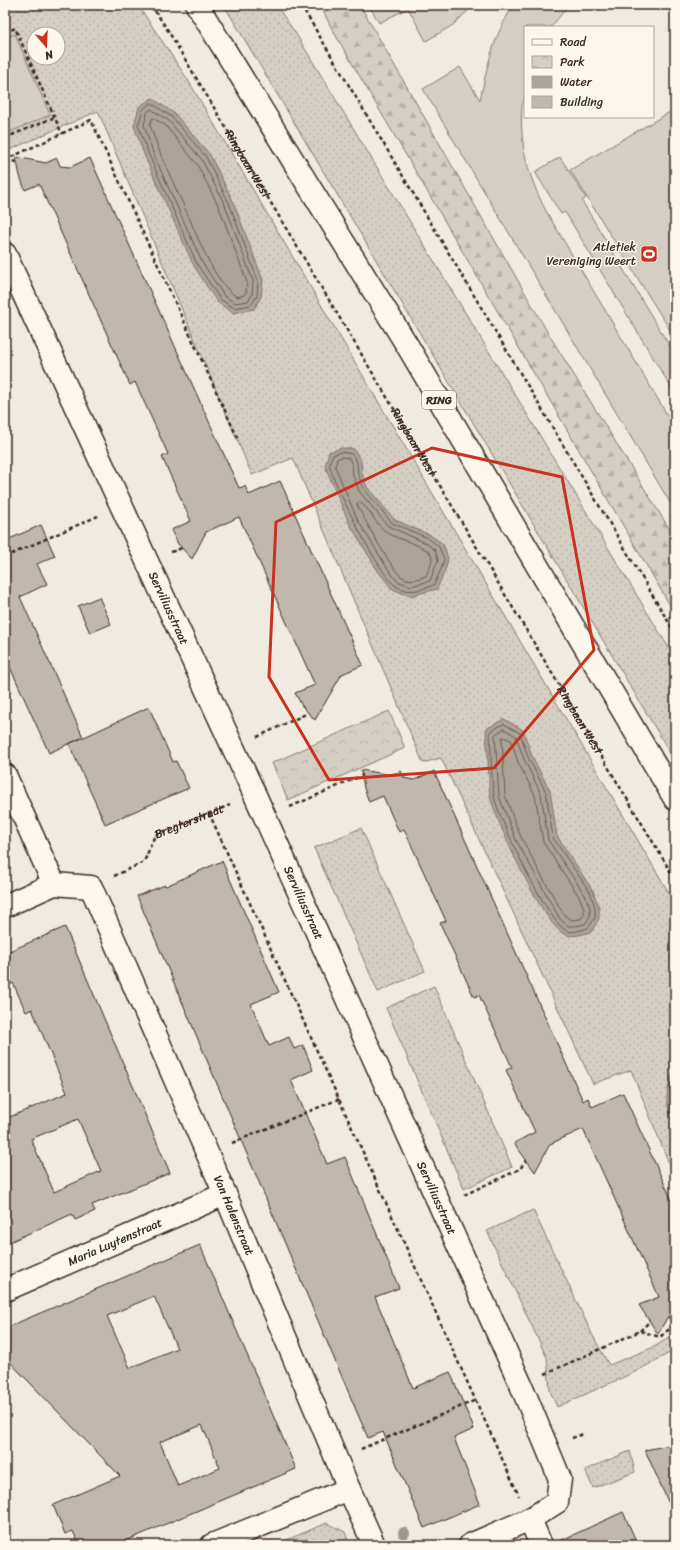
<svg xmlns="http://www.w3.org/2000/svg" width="680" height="1550" font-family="Sriracha,sans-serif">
	<defs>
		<pattern id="grass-dots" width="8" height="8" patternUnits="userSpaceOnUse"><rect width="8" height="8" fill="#d5cec3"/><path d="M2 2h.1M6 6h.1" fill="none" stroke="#b8b1a7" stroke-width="1.8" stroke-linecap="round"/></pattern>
		<pattern id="forest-firs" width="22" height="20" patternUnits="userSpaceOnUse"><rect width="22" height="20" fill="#d5cec3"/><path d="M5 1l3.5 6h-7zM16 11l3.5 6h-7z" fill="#b8b1a7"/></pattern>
		<pattern id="park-crowns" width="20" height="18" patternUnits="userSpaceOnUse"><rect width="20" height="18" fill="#d5cec3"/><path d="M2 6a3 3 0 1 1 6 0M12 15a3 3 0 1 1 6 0" fill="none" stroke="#b8b1a7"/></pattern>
	</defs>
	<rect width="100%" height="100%" fill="#f0ebe0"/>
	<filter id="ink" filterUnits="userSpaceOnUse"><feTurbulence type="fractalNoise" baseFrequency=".025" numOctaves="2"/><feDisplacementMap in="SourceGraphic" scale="8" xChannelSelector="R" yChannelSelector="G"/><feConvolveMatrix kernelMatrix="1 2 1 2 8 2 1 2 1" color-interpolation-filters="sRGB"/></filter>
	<g filter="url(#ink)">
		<g fill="url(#grass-dots)" stroke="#887c70" fill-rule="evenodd">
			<path d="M5,5h133l50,75 487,823v275l-44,-108 -38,14 -152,-326 -18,5 -130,-305 -41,17 -154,-364 -93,41zM34,34h24v24h-24z"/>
			<path d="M224,5h52l20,29 379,624v103z"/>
			<path d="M361,828l64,143 -47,21 -64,-144z"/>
			<path d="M434,986l78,181 -48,22 -78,-181z"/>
			<path d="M533,1210l60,126 16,29 45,-18 21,-13v16l-40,22 -78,35 -7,-16 -3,-33 -60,-127z"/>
			<path d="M630,1451l5,21 -42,16 -8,-18z"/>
			<path d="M327,1523l18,9 5,13h-69l3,-4z"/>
		</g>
		<path fill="url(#forest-firs)" stroke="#887c70" d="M320,5h40l188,328 127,205v76l-343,-585z"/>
		<path fill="url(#park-crowns)" stroke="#887c70" d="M389,711l16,37 -117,52 -16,-37z"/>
		<g fill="#d5cec3" stroke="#887c70">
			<path d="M369,5h105l-21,20 -27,16 -18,-33 -29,15z"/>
			<path d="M514,5h55l-18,22h-26c0,21 2,44 0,65 0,5 -2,10 -3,15 -3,38 7,71 24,104l129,217v83l-252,-422 37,-22 20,33c7,-33 14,-67 34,-95z"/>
			<path d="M15,34l35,81 -45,19v-96z"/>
			<path d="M675,109v229l-105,-168z"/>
			<path d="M560,157l26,41 -4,3 93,154v39l-110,-182 -4,2 -26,-42z"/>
		</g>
		<g fill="#aca397" stroke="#7f7367">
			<path d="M152,98l23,16 35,41 23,46 30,79 -2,17 -7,12 -21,4 -16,-11 -23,-36 -49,-109 -11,-31 5,-19z"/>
			<path d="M341,448l13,1 7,12 1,12 5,14 28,33 35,15 13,9 5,14 -2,10 -9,21 -27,7 -18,-7 -14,-18 -29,-48 -24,-57 4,-14z"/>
			<path d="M504,719l19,11 9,26 18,35 7,45 36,55 6,16v12l-8,13c-8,2 -19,6 -27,2 -21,-10 -67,-111 -73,-135 -2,-7 -2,-14 -2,-21 -1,-16 -2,-33 -3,-49z"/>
			<path d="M675,1069v56c-11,-22 -10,-34 0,-56z"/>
		</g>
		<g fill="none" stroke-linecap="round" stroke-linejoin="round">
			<g stroke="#685a4e" stroke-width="1">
				<path d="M151,103l21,14 34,40 23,46 29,78 -1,15 -6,9 -17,3 -14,-9 -23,-35 -48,-109 -11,-30 5,-15z"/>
				<path d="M151,109l18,12 33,39 23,45 28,76 -1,14 -4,6 -13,2 -11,-7 -22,-34 -49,-109 -9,-28 3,-12z"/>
				<path d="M153,118l12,7 32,39 22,43 28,75 -1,11 -2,2 -7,2c-23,-14 -39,-60 -50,-84 -13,-29 -27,-57 -37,-88z"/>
				<path d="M342,452l10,2 5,8 1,12 6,15 28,34 36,15 11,9 5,12 -2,8 -8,18c-14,5 -25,9 -38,1 -15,-8 -62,-101 -66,-119 -1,-4 1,-9 3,-12z"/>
				<path d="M342,457l7,1 3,6 1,11 6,16 29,35 38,17 9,7 3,10 -8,21 -19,5 -14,-5 -11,-15 -29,-47 -22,-53 2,-7z"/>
				<path d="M359,502c12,6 16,24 29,31 10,7 34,11 42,20 5,7 -1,16 -4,23 -8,3 -16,6 -24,1 -9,-5 -40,-61 -45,-73z"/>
				<path d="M504,724l16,9 8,24 18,35 7,46 37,54 5,15v11l-7,10c-7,2 -14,5 -21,3 -18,-6 -69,-114 -73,-135 -3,-21 -3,-43 -4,-64z"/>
				<path d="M504,729l12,7 8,23 17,35 7,46 37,55 5,13v8l-5,8 -10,2h-7l-8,-7 -44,-79 -17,-44 -4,-61z"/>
				<path d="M503,737l8,3 7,22 17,33 8,47 37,56 4,11v5l-3,5 -10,1 -7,-5 -24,-42 -19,-36 -7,-17 -9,-25 -3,-56z"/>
			</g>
		</g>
		<g fill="#c0b8ad" stroke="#3b2a1e" fill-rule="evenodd">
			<path d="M16,157l30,6 11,-5 3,8 10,1 20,-9 149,330 6,-2 4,9 31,-14 83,184 -21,9 -27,46 -13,-14 -7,-13 20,-8 -76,-168 -33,15 -14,27 -14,-15 -7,-14 20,-9 -29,-64 6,-3 -33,-72 -5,3 -91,-201 -14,6 -5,-14z"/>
			<path d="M41,525l14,31 -18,8 10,20 -27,13 63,140 -34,16 -44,-97v-115z"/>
			<path d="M99,597l12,27 -21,9 -12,-27z"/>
			<path d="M149,707l24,55 3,-1 13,27 -84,36 -36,-80z"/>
			<path d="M361,770l30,5 10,-4 3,7 10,2 20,-9 149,330 5,-3 4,9 31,-14 52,114v125l-7,-16 -10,18 -19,-29 20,-8 -76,-168 -33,15 -15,28 -21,-29 21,-11 -29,-62 6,-3 -33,-72 -5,2 -34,-74 6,-2 -42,-92 -5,3 -16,-36 -14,6 -5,-14z"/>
			<path d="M222,861l57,131 -28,12 18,42 20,-9 5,12 9,-4 10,25 -22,10 36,84 18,-7 54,131 -24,9 38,91 37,-16 24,57 -20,9 26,66 -56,24 -41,-96 -15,6 -231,-542 28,-11 1,1z"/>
			<path d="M65,927l105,246 -78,32 3,6 -20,9 -3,-6 -67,30v-125l62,-26 -35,-84 -6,3 -13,-29 -8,4v-34zM78,1119l23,52 -47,21 -23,-53z"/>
			<path d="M200,1245l96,224 -180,76h-37l-6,-14 -8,3 -12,-29 67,-29 -115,-119v-29zM154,1296l23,52 -47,20 -23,-52zM202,1425l18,43 -42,18 -18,-44z"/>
			<path d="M675,1444v73l-30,-67z"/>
			<path d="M623,1512l15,33h-85v-1z"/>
		</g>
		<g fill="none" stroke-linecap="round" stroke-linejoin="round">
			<defs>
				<g id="minor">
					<path id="s3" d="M5,254l250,541 266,590 39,94 -3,23 -27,17 11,26"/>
					<path d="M5,775l49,109"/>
					<path id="s4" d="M5,906l49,-22 37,3 134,307 124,295 25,56"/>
					<path id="s5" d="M5,1290l220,-96"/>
					<path d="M212,1545l137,-56"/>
					<path d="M470,1545l60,-26"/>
				</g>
				<path id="primary" d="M197,5l210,340 268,454"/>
			</defs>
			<use href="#minor" stroke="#3b2a1e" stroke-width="25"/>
			<use href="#primary" stroke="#3b2a1e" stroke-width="25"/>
			<g stroke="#3b2a1e" stroke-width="2.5" stroke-dasharray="4 3" stroke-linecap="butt">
				<path id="s1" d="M151,5l16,24 508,850"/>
				<path d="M301,5l374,628"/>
				<path d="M5,33l10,-5 47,106"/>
				<path d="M5,138l50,-21"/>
				<path d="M6,159l13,4"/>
				<path d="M5,160l86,-40 148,321"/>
				<path d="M171,552l11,-4"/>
				<path d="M5,557l93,-41"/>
				<path d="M257,737l51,-24"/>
				<path d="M290,807l73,-32"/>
				<path d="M209,813l310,683"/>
				<path id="s2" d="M114,876l30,-14 11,-27 75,-30"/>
				<path d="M232,1143l107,-44"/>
				<path d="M464,1195l56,-26 6,-9"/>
				<path d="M640,1331l9,-9"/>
				<path d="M545,1374l95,-43 20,6 15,-13"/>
				<path d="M572,1438l11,-4"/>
				<path d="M361,1449l115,-49"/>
			</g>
			<use href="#minor" stroke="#fbf7ec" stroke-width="22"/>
			<use href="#primary" stroke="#fbf7ec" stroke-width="22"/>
		</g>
		<circle fill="#a2978c" cx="404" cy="1533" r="6"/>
	</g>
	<path fill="none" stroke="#c8321e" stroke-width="3" stroke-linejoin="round" d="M432,448l130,29 32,173 -100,118 -165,12 -60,-103 7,-155z"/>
	<defs>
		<symbol id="stadium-square" viewBox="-11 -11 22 22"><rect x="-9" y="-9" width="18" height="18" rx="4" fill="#c8321e" stroke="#fbf7ec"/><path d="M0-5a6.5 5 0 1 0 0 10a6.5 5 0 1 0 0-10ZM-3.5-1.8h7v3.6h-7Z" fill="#fff"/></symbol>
	</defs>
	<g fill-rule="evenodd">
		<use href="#stadium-square" x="639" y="244" width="20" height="20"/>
	</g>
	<g text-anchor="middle" stroke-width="3" stroke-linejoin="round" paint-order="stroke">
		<rect fill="#fbf7ec" stroke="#75685c" stroke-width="1" x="422" y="391" width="34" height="18" rx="3"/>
		<g font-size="11" font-weight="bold" fill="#3b2a1e">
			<text x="439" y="404">RING</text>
		</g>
		<g font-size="12" fill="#3b2a1e" stroke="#fbf7ec">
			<text dy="4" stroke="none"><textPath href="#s1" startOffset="186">Ringbaan West</textPath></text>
			<text dy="4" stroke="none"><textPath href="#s1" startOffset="510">Ringbaan West</textPath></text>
			<text dy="4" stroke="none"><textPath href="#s3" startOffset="390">Serviliusstraat</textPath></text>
			<text dy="4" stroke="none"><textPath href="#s1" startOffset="834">Ringbaan West</textPath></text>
			<text dy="4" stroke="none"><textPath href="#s2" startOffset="99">Bregterstraat</textPath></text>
			<text dy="4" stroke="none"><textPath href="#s3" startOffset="714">Serviliusstraat</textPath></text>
			<text dy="4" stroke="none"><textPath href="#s3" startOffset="1038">Serviliusstraat</textPath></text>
			<text dy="4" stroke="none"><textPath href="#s4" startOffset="449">Van Halenstraat</textPath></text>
			<text dy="4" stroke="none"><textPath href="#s5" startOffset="120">Maria Luytenstraat</textPath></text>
		</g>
		<g font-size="12" fill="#3b2a1e" stroke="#fbf7ec" text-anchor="end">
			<text x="636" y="251">Atletiek<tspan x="636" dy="14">Vereniging Weert</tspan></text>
		</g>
	</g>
	<rect width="680" height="1550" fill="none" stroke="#fbf7ec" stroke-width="20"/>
	<rect x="10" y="10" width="660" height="1530" fill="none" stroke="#3b2a1e" stroke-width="1.5" filter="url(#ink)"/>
	<rect x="524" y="26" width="130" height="92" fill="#fbf7ec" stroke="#aea59a"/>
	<rect x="532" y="39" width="20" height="6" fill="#fbf7ec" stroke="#aea59a"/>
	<text x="560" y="46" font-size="12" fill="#3b2a1e">Road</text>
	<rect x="532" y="56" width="20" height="12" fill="url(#park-crowns)" stroke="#aea59a"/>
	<text x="560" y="66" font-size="12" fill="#3b2a1e">Park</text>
	<rect x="532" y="76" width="20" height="12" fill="#aca397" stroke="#aea59a"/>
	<text x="560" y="86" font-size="12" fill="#3b2a1e">Water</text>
	<rect x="532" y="96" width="20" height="12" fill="#c0b8ad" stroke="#aea59a"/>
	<text x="560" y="106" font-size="12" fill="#3b2a1e">Building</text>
	<g transform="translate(46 46) rotate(161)"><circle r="19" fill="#fbf7ec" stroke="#aea59a"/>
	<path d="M0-3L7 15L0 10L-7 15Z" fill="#c8321e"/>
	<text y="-6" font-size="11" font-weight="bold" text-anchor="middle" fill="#3b2a1e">N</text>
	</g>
</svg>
